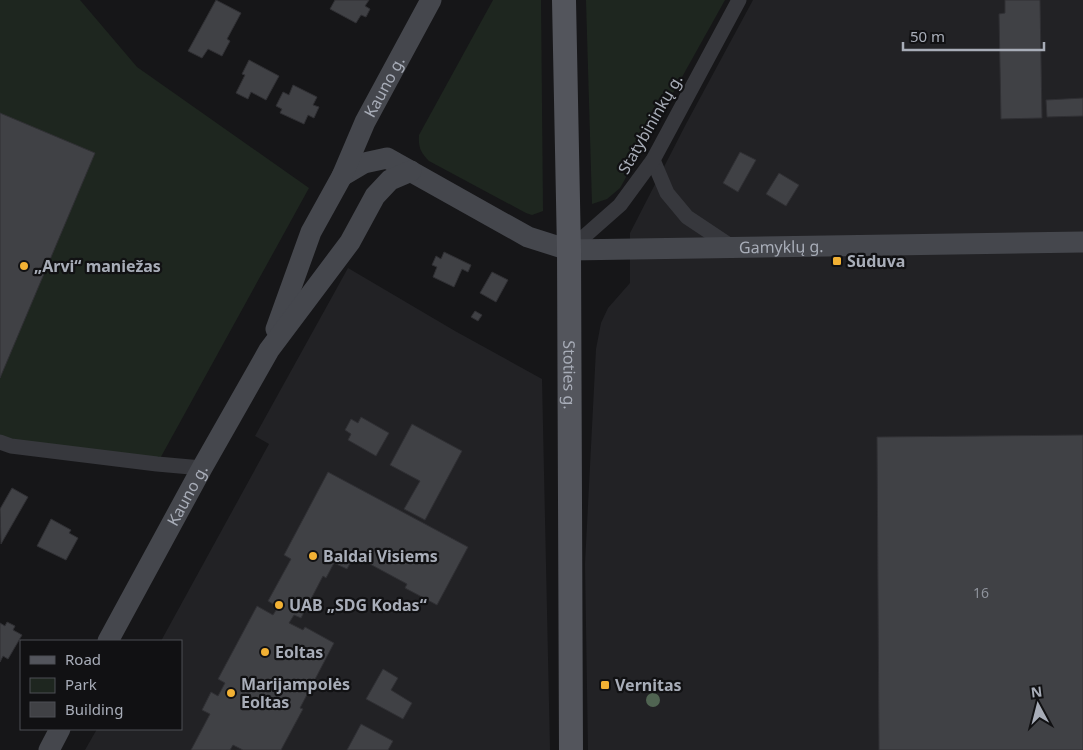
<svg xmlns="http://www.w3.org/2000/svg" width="1083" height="750" font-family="'Noto Sans',sans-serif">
	<rect width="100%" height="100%" fill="#161618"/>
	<g fill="#222225">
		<path d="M753,0h330v750h-495l-3,-186 11,-215 5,-26 7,-15 22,-25v-50l56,-109z"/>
		<path d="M348,268l107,63 87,48 8,371h-465l12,-21h84v-88h-20l108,-197 -14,-8z"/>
	</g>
	<g fill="#1e261f">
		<path d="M0,0h80l57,67 172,121 -152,276 -157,-22z"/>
		<path d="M493,0h48l2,211 -11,4 -6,-2 -97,-52c-8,-8 -11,-14 -10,-26z"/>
		<path d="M586,0h139l-105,188 -13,11 -15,5z"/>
	</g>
	<g fill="#404145" stroke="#303034">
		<path d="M216,0l25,13 -14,26 3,2 -8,15 -14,-7 -6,9 -14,-7z"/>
		<path d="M335,0h34l-4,6 5,3 -4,8 -5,-2 -5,8 -26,-14z"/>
		<path d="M1005,0h35l2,118 -41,1 -2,-105 6,-1z"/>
		<path d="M249,60l30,16 -13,24 -15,-8 -3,7 -12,-6 9,-18 -3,-1z"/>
		<path d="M293,85l24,12 -4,8 6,2 -5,11 -6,-3 -4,9 -24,-11 2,-4 -6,-3 7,-14 6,3z"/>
		<path d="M1083,98v18l-36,1 -1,-17z"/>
		<path d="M0,113l95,40 -95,225z"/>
		<path d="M740,152l16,8 -18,32 -15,-9z"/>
		<path d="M779,173l20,12 -13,21 -20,-12z"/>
		<path d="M444,252l27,13 -3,7 -6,-3 -8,18 -21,-10 4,-10 -5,-2 4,-9 5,3z"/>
		<path d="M492,272l16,8 -12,22 -16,-9z"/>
		<path d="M475,311l7,4 -4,6 -7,-4z"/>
		<path d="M361,417l28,16 -13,23 -28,-16 3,-6 -6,-4 6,-11 7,4z"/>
		<path d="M412,424l50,27 -37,69 -21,-11 16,-28 -30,-16z"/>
		<path d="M1083,435v315h-204l-2,-313z"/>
		<path d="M328,472l140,75 -31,58 -32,-17 2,-4 -39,-21 1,-2 -14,-7 -8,15 -13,-6 -8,15 -3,-2 -22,42 -7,-3 -5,8 14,7 2,-3 29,16 -34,65 3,1 -22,41h-38l-10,-5 -3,5h-39l19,-36 -8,-4 9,-18 7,4 7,-13 -7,-4 39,-73 16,9 5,-8 -10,-6 23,-42 -7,-4z"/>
		<path d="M12,488l16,9 -27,47 -1,-35z"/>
		<path d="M51,519l20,11 -2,3 9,5 -12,22 -29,-14z"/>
		<path d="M7,622l8,4 -2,4 9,5 -14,24 -5,-3 -3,6v-39l5,3z"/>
		<path d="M383,669l15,9 -7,12 21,13 -9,16 -37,-20z"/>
		<path d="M361,724l32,17 -5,9h-41z"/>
	</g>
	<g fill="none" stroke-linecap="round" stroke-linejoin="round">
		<g stroke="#37383d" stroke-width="15">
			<path d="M653,160l14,33 20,24 45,30"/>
			<path d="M569,250l51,-45 33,-45 86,-160"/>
			<path d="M0,442l11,4 146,18 45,4"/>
		</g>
		<g stroke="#45474d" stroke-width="21">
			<path id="s1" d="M342,176l22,-13 23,-5 141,79 41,13 514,-8"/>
			<path id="s2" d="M276,329l35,-97 31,-56 23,-54 66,-122"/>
			<path id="s3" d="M108,641l94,-173 67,-118 81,-108 25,-46 15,-16 21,-9"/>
			<path d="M49,750l11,-21"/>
		</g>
		<path stroke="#53555c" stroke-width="24" id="s4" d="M564,0l5,250 2,500"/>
	</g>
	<circle fill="#506452" cx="653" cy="700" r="7"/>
	<g fill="#f2b134" stroke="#111113" stroke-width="2">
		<rect x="832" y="256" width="10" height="10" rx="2.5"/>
		<circle cx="24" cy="266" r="5"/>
		<circle cx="313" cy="556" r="5"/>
		<circle cx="279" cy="605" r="5"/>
		<circle cx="265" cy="652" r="5"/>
		<rect x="600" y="680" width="10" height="10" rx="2.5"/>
		<circle cx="231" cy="693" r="5"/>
	</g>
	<g text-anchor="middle" stroke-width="4.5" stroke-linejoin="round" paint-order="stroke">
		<g font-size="14" fill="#8e929b">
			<text x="981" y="598">16</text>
		</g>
		<g font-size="16" fill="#a8adb8" stroke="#111113">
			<text dy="6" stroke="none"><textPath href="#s2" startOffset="266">Kauno g.</textPath></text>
			<text transform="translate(650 124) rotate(-60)" y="6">Statybininkų g.</text>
			<text dy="6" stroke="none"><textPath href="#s1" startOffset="466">Gamyklų g.</textPath></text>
			<text dy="6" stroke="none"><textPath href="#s4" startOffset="375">Stoties g.</textPath></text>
			<text dy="6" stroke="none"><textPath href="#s3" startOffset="166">Kauno g.</textPath></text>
		</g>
		<g font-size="16" font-weight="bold" fill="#a8adb8" stroke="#111113" text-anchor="start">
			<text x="847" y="267">Sūduva</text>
			<text x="34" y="272">„Arvi“ maniežas</text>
			<text x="323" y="562">Baldai Visiems</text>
			<text x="289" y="611">UAB „SDG Kodas“</text>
			<text x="275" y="658">Eoltas</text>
			<text x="241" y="690">Marijampolės<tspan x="241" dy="18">Eoltas</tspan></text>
			<text x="615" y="691">Vernitas</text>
		</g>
	</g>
	<rect x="20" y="640" width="162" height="90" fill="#111113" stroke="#4d4f55"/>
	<rect x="30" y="656" width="25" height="8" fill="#53555c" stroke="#4d4f55"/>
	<text x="65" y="665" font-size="15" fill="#a8adb8">Road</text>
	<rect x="30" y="678" width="25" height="15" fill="#1e261f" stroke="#4d4f55"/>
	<text x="65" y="690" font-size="15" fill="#a8adb8">Park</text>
	<rect x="30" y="702" width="25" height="15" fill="#404145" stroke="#4d4f55"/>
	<text x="65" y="715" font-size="15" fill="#a8adb8">Building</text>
	<g transform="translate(1038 705) rotate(353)" stroke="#111113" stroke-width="4" paint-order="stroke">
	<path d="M0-4L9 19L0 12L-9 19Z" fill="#a8adb8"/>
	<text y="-8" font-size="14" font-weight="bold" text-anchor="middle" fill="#a8adb8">N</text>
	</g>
	<path d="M903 42v8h141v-8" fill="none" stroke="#a8adb8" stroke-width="2.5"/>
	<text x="910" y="42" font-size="15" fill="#a8adb8" stroke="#111113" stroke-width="4" paint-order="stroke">50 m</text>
</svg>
